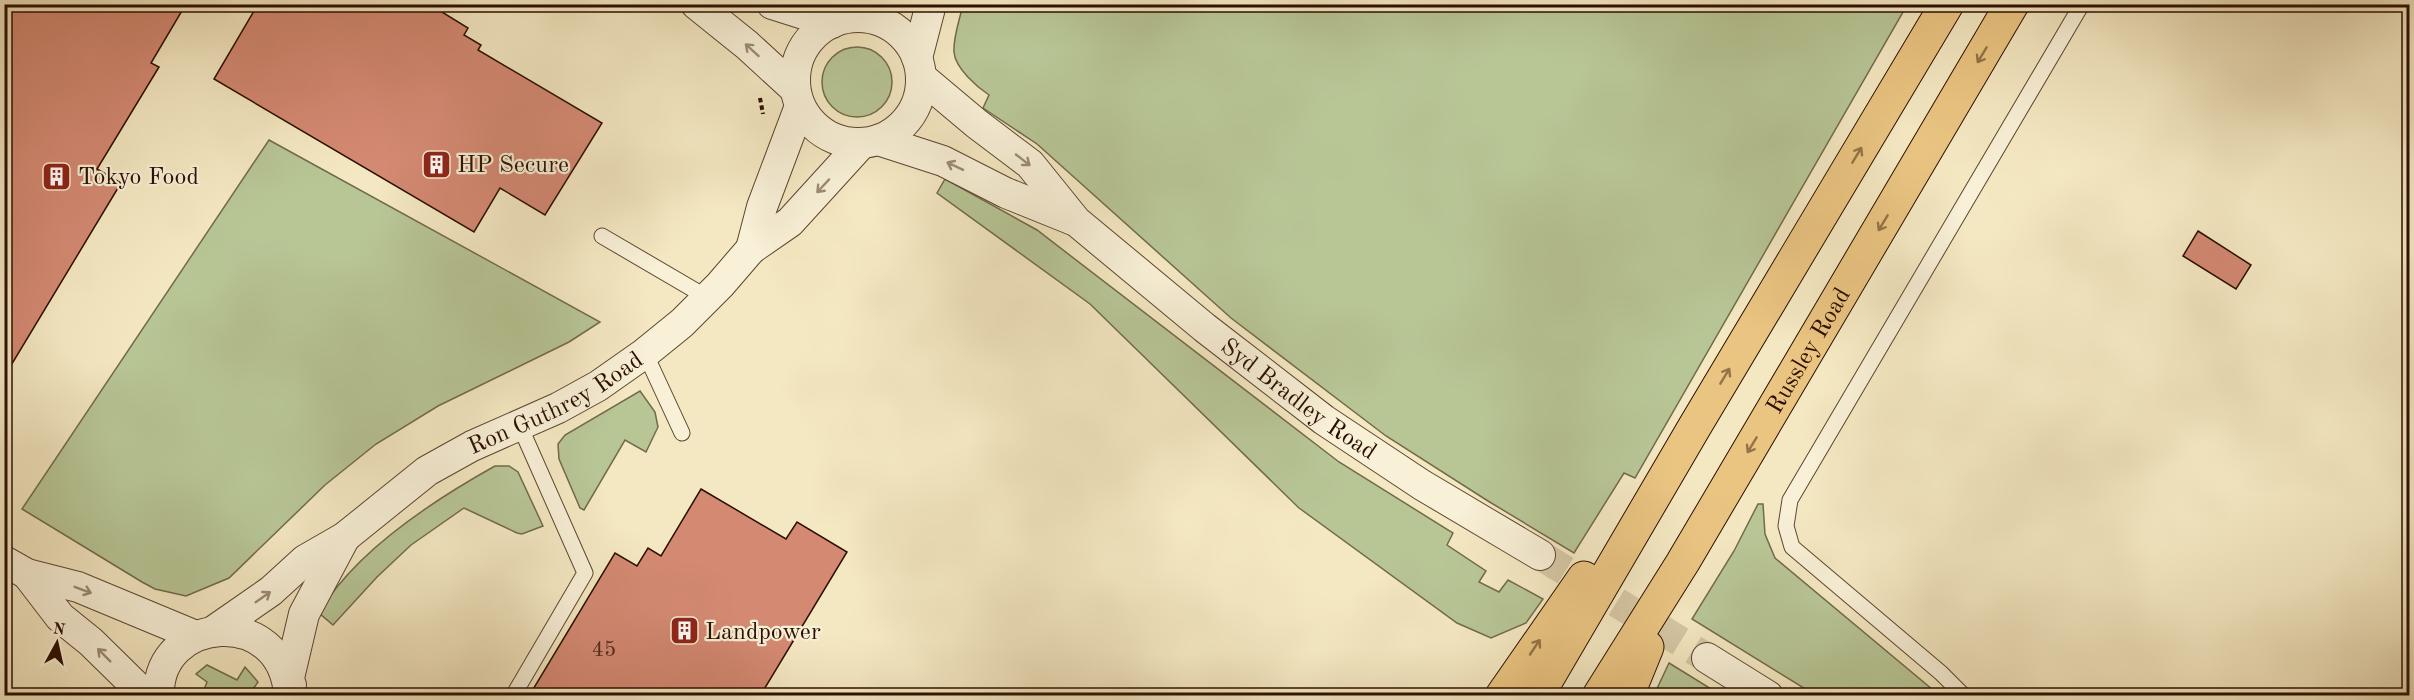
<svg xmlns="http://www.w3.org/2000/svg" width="2414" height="700" font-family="'Old Standard TT',serif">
	<rect width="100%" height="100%" fill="#f4e8c2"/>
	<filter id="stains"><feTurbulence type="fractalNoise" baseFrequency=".00333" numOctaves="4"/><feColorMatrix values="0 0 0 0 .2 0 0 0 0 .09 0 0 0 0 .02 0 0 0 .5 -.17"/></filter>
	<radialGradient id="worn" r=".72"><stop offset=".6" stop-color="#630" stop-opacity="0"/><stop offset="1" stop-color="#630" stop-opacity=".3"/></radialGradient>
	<g fill="#b8c696" stroke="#726a4b" stroke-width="1.5">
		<path d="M963,4h943l1,1 -272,473 -11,-5 -50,80 -86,-52 -102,-65 -155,-118 -194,-174 -54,-36 6,-13c-12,-8 -34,-27 -35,-43 -1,-15 6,-33 9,-48z"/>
		<circle cx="857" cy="82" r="35"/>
		<path d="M269,140l331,182 -31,20 -131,64 -62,38 -51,41 -96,93 -43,18 -31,-7 -13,-7 -120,-73z"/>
		<path d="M945,179l92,51 302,232 114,71 -6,12 39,26 -7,11 20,10 9,-12 35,19 -17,24 -35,15 -34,-15 -158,-115 -209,-204 -153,-111z"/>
		<path d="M640,391l15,21 3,15 -12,25 -21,-12 -41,70 -4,-2 -21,-49 -1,-15 7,-9z"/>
		<path d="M495,466h14l9,6 25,54 -21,8 -5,-1 -53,-25 -53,37 -34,32 -44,48 -14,-12c36,-62 115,-113 176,-147z"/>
		<path d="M1758,504h5l2,30 10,24 164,137h-124l-123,-76 42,-68z"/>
		<path d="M1669,663l52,32h-67z"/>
		<path d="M207,665l30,15 8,-13 13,15 -9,13h-47l5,-13 -11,-8z"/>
	</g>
	<g fill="#d48973" stroke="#2b0f00" stroke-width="1.5">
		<path d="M4,4h182l-35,59 8,4 -62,102 24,14 -117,194z"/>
		<path d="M258,4h171l39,24 -4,7 17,10 -3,5 124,73 -57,92 -45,-27 -26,44 -260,-153z"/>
		<path d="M2198,231l53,34 -15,24 -53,-33z"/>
		<path d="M701,489l85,50 11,-17 50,30 -87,144h-231l86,-143 22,13 11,-18 13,8z"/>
	</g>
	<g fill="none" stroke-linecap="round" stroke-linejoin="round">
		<path stroke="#d6c7a5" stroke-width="30" stroke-dasharray="30 15" stroke-linecap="butt" d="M1540,555l167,103"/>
		<defs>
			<g id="service">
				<path d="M602,236l106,62"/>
				<path d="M645,353l37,80"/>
				<path d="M513,696l72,-123 -66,-149"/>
				<path d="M1964,696l-23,-23 -149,-126 -6,-21 4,-26 292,-496"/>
			</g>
			<g id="minor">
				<path d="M696,4l51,41 48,44"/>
				<path d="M772,4l60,19"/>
				<circle cx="858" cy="80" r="63"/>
				<path d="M917,58l14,-54"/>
				<path id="s1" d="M921,77l56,47 53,40 46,57 129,107 119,92 98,65 118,70"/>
				<path d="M878,140l65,21 63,32 67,27"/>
				<path d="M751,249l11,-42 38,-101"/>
				<path d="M4,561l23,13 51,13 118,49"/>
				<path d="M27,574l33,43 31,25 55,54"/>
				<path id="s2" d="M215,630l56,-39 34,-31 40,-23 82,-66 45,-25 86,-38 40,-22 47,-33 37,-30 38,-38 31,-36 39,-27 72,-79"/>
				<path d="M1707,658l61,38"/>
				<path d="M291,685l-3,-3 16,-68 41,-77"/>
				<path d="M159,696c-3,-81 125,-92 130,0"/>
			</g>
			<g id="trunk">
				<path d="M1502,696l82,-118"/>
				<path d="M1537,696l158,-270 252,-422"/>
				<path id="s3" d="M1599,696l84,-134 329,-558"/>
				<path d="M1627,696l20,-49"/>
			</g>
		</defs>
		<use href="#service" stroke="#5d4530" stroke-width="17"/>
		<use href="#minor" stroke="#5d4530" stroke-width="32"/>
		<use href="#trunk" stroke="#2b0f00" stroke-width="35"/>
		<path stroke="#2b0f00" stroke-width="4" stroke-dasharray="4.5 3" stroke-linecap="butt" d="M760,98l3,16"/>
		<use href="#service" stroke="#f8f0d7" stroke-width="15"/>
		<use href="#minor" stroke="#f8f0d7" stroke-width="30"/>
		<use href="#trunk" stroke="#eac481" stroke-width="33"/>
	</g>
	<defs><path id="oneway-shaft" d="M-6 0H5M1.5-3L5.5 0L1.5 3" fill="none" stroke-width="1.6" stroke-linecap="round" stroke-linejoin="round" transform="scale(1.5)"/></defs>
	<g stroke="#9c8b76">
		<use href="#oneway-shaft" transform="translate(752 50) rotate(-138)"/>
		<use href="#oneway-shaft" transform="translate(1023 160) rotate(38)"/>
		<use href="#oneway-shaft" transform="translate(955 166) rotate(-155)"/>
		<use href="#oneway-shaft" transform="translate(823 186) rotate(133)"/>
		<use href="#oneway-shaft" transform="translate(83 590) rotate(21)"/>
		<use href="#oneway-shaft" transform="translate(263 597) rotate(-35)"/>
		<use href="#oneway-shaft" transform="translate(104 655) rotate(-135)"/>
	</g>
	<g stroke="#947347">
		<use href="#oneway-shaft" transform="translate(1982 55) rotate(121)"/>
		<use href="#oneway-shaft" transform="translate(1857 155) rotate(-59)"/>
		<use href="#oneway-shaft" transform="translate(1883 223) rotate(121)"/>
		<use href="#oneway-shaft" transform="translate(1725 376) rotate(-59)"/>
		<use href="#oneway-shaft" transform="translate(1752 445) rotate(121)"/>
		<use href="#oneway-shaft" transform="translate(1535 647) rotate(-56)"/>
	</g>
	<defs>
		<symbol id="building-square" viewBox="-11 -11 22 22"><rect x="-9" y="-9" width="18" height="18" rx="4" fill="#8f2418" stroke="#f8f0d7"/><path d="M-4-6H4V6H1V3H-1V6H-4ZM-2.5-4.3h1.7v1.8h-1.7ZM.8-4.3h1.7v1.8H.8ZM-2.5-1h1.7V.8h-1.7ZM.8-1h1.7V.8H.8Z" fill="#fff"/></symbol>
	</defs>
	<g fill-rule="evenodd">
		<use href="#building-square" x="420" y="148" width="33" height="33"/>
		<use href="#building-square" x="40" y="160" width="33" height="33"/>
		<use href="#building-square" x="668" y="614" width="33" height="33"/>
	</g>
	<g text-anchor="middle" stroke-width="4.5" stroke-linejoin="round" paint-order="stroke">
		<g font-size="21" fill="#552e1d">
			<text x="604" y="656">45</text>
		</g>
		<g font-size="24" fill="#2b0f00" stroke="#f8f0d7" text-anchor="start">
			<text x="457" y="172">HP Secure</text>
			<text x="78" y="184">Tokyo Food</text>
			<text x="705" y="639">Landpower</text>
		</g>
		<g font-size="24" fill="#2b0f00" stroke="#f8f0d7">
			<text dy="8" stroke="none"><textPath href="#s3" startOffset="404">Russley Road</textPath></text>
			<text dy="8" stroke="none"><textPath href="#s1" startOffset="498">Syd Bradley Road</textPath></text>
			<text dy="8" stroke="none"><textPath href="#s2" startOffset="411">Ron Guthrey Road</textPath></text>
		</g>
	</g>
	<rect width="2414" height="700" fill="none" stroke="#f4e8c2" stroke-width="24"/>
	<rect x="6" y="6" width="2402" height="688" fill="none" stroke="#2b0f00" stroke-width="3"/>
	<rect x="12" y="12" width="2390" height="676" fill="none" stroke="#2b0f00" stroke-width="1.5"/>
	<g transform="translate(57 643) rotate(8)" stroke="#f8f0d7" stroke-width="4.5" paint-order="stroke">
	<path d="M0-4.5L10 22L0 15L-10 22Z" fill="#2b0f00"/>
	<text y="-9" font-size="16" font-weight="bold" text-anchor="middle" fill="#2b0f00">N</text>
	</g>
	<rect width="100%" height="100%" filter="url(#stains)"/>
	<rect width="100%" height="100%" fill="url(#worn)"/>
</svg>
